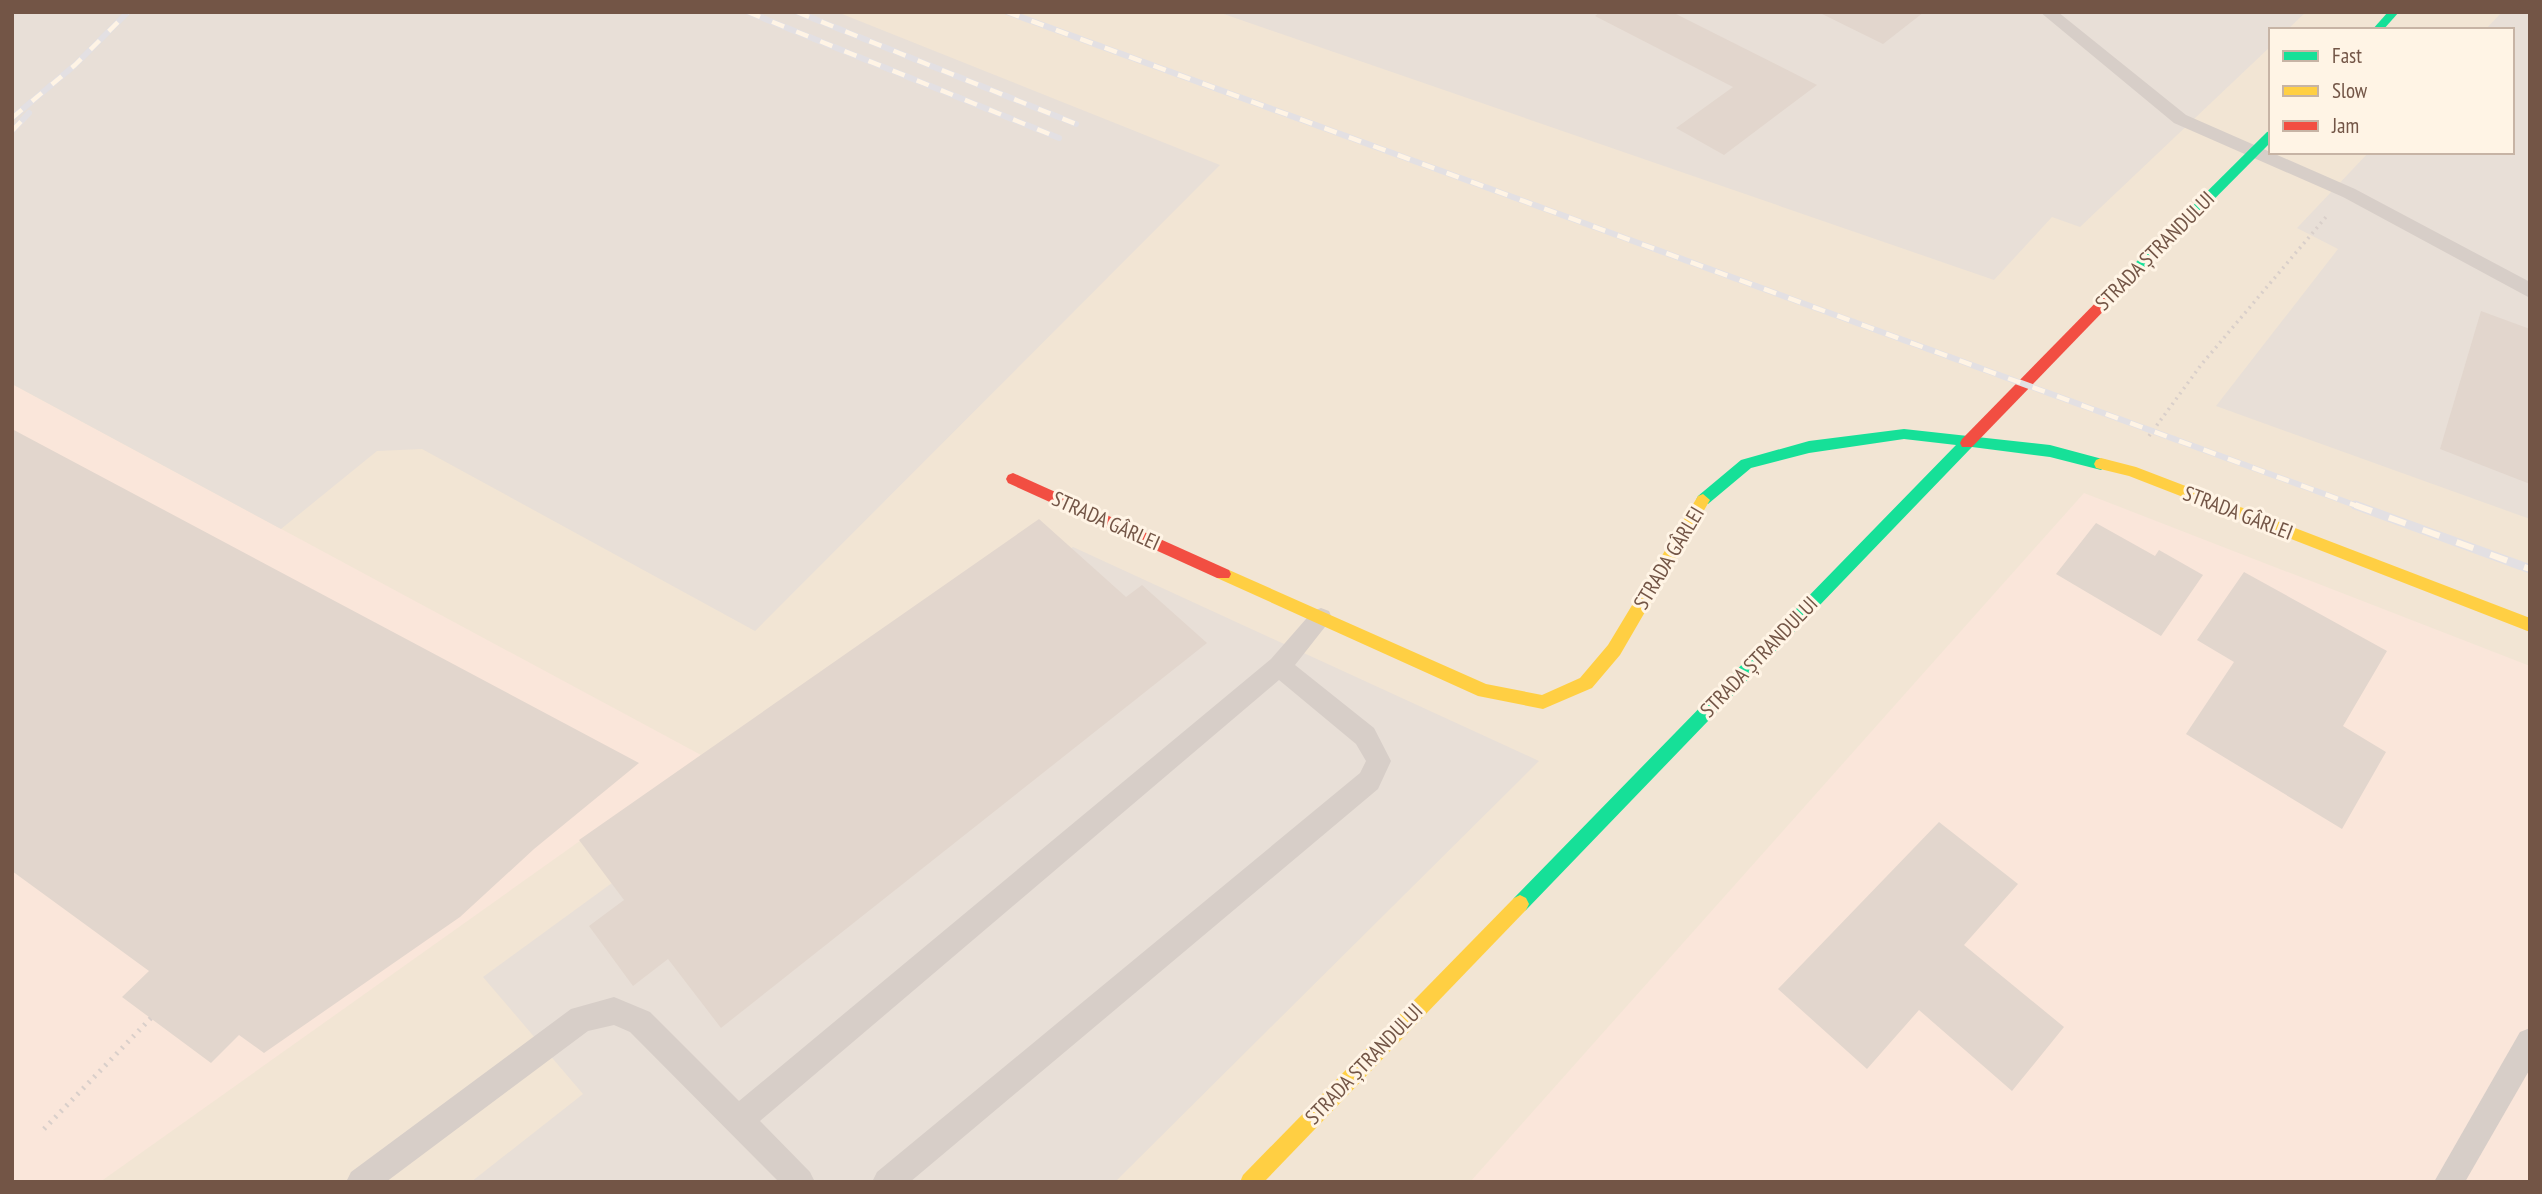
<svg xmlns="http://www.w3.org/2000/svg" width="2542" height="1194" font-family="'PT Sans Narrow',sans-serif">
	<rect width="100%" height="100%" fill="#f6efe5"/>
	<path fill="#f2e5d4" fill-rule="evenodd" d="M12,12h2518v1170h-2518zM2271,30h241v122h-241z"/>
	<g fill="#fae6da">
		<path d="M12,384l689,371 -601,427h-88z"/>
		<path d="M2084,493l446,173v516h-1060z"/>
	</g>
	<g fill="#e8dfd7">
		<path d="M12,12h825l383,153 -465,466 -333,-182 -45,2 -96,78 -269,-145z"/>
		<path d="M1218,12h1088l-19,18h-16v16l-191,181 -28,-10 -58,63z"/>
		<path d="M2502,12h28v507l-314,-113 122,-157 -41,-21 72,-76h143v-122h-27z"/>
		<path d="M1073,547l466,214 -424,421h-644l112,-88 -100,-117z"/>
	</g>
	<g fill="#e2d6cd">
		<path d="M1600,12h72l145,73 -93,70 -48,-27 57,-41 -138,-71z"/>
		<path d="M1818,12h106l-41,32z"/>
		<path d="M2481,311l49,18v155l-90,-35z"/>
		<path d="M12,429l627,334 -105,86 -74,68 -196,136 -25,-18 -28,28 -89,-66 27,-26 -137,-100z"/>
		<path d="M1039,519l87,78 16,-12 65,58 -486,385 -53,-69 -35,27 -44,-60 35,-26 -45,-60z"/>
		<path d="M2096,523l59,33 4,-6 44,25 -42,61 -105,-62z"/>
		<path d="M2244,572l143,79 -44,75 43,26 -44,77 -156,-95 48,-72 -37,-22z"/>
		<path d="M1939,822l79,62 -54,61 100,82 -52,64 -93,-81 -52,59 -89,-80z"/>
	</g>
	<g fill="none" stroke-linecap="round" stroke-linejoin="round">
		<path stroke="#d9cfca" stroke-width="3.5" stroke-dasharray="2 4.5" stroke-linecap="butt" d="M2149,436l52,-71 125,-148"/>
		<path stroke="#d9cfca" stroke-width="5" stroke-dasharray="2 6" stroke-linecap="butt" d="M44,1129l107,-111"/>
		<g fill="#d7cec8" fill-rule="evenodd">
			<path d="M2040,12h18l128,103 169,74 175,93v16l-187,-101 -169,-74z"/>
			<path d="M1321,608l8,3 3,7 -37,47 79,63 17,33 -13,28 -468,393h-38l5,-10 483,-399 6,-12 -10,-17 -77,-64 -519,441 50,51 5,10h-36l-149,-150 -16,-7 -26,6 -202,151h-40l5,-10 220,-163 43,-12 36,15 89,89 532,-442 42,-48z"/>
			<path d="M2530,1028v41l-65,113h-31l86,-150z"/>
		</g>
		<g fill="#16e098" fill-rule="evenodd">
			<path d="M2388,12h11l-16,18h-11z"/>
			<path d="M2271,131v11l-152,153h-10v-6l158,-157z"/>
			<path d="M1904,429l146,16 56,15 2,4 -7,6 -51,-13 -78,-10 -446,463 -6,3 -6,-3 -3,-6 3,-6 442,-453 -52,-6 -95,14 -58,15 -43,36h-10l-2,-4 2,-4 43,-36 68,-19z"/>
		</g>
		<g fill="#ffcf43" fill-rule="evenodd">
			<path d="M2101,458l35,9 394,151v14l-401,-156 -33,-8 -2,-4 2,-4z"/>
			<path d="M1703,494l7,6 -90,155 -28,33 -49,21 -65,-13 -261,-118 -2,-4 2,-4h12l257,114 56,11 38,-17 28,-33 90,-149z"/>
			<path d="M1520,895l6,3 3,6 -3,6 -262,272h-24l3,-7 271,-277z"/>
		</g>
		<g fill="#f24e42" fill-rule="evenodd">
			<path d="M2114,287l7,5 -2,3 -147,152h-10l-2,-4 2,-4 147,-150z"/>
			<path d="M1013,473l216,97 2,4 -2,4h-12l-209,-95 -2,-4 2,-4z"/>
		</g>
		<defs>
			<g id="rail-far1">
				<path d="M748,12l311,126"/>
				<path d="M797,12l279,112"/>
				<path d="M1007,12l1353,495"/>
				<path d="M12,118l63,-53 53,-53"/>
				<path d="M12,131l17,-18"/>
			</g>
			<path id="rail" d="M2355,505l175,64"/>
		</defs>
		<use href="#rail-far1" stroke="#e3e0e3" stroke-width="6"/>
		<use href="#rail" stroke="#e3e0e3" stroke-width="9"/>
		<use href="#rail-far1" stroke="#fff4e5" stroke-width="4.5" stroke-dasharray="13" stroke-linecap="butt"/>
		<use href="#rail" stroke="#fff4e5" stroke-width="6" stroke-dasharray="18" stroke-linecap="butt"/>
	</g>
	<g text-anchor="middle" stroke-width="6" stroke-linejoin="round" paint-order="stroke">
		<g font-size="21" fill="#735546" stroke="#fff4e5">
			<text transform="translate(2155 251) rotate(-45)" y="7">STRADA ȘTRANDULUI</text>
			<text transform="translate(2238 513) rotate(21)" y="7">STRADA GÂRLEI</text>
			<text transform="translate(1106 521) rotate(24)" y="7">STRADA GÂRLEI</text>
			<text transform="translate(1669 558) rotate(-59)" y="7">STRADA GÂRLEI</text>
			<text transform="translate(1759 657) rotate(-46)" y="7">STRADA ȘTRANDULUI</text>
			<text transform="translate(1364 1064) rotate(-46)" y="7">STRADA ȘTRANDULUI</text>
		</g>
	</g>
	<rect width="2542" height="1194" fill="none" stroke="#735546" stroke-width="28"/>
	<rect x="2269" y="28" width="245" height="126" fill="#fff4e5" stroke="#c7b4a5" stroke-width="2"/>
	<rect x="2283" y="51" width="35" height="10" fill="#16e098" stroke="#c7b4a5" stroke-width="2"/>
	<text x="2332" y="63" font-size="21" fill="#735546">Fast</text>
	<rect x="2283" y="86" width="35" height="10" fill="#ffcf43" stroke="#c7b4a5" stroke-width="2"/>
	<text x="2332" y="98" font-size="21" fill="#735546">Slow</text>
	<rect x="2283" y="121" width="35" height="10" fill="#f24e42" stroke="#c7b4a5" stroke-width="2"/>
	<text x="2332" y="133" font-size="21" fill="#735546">Jam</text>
</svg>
